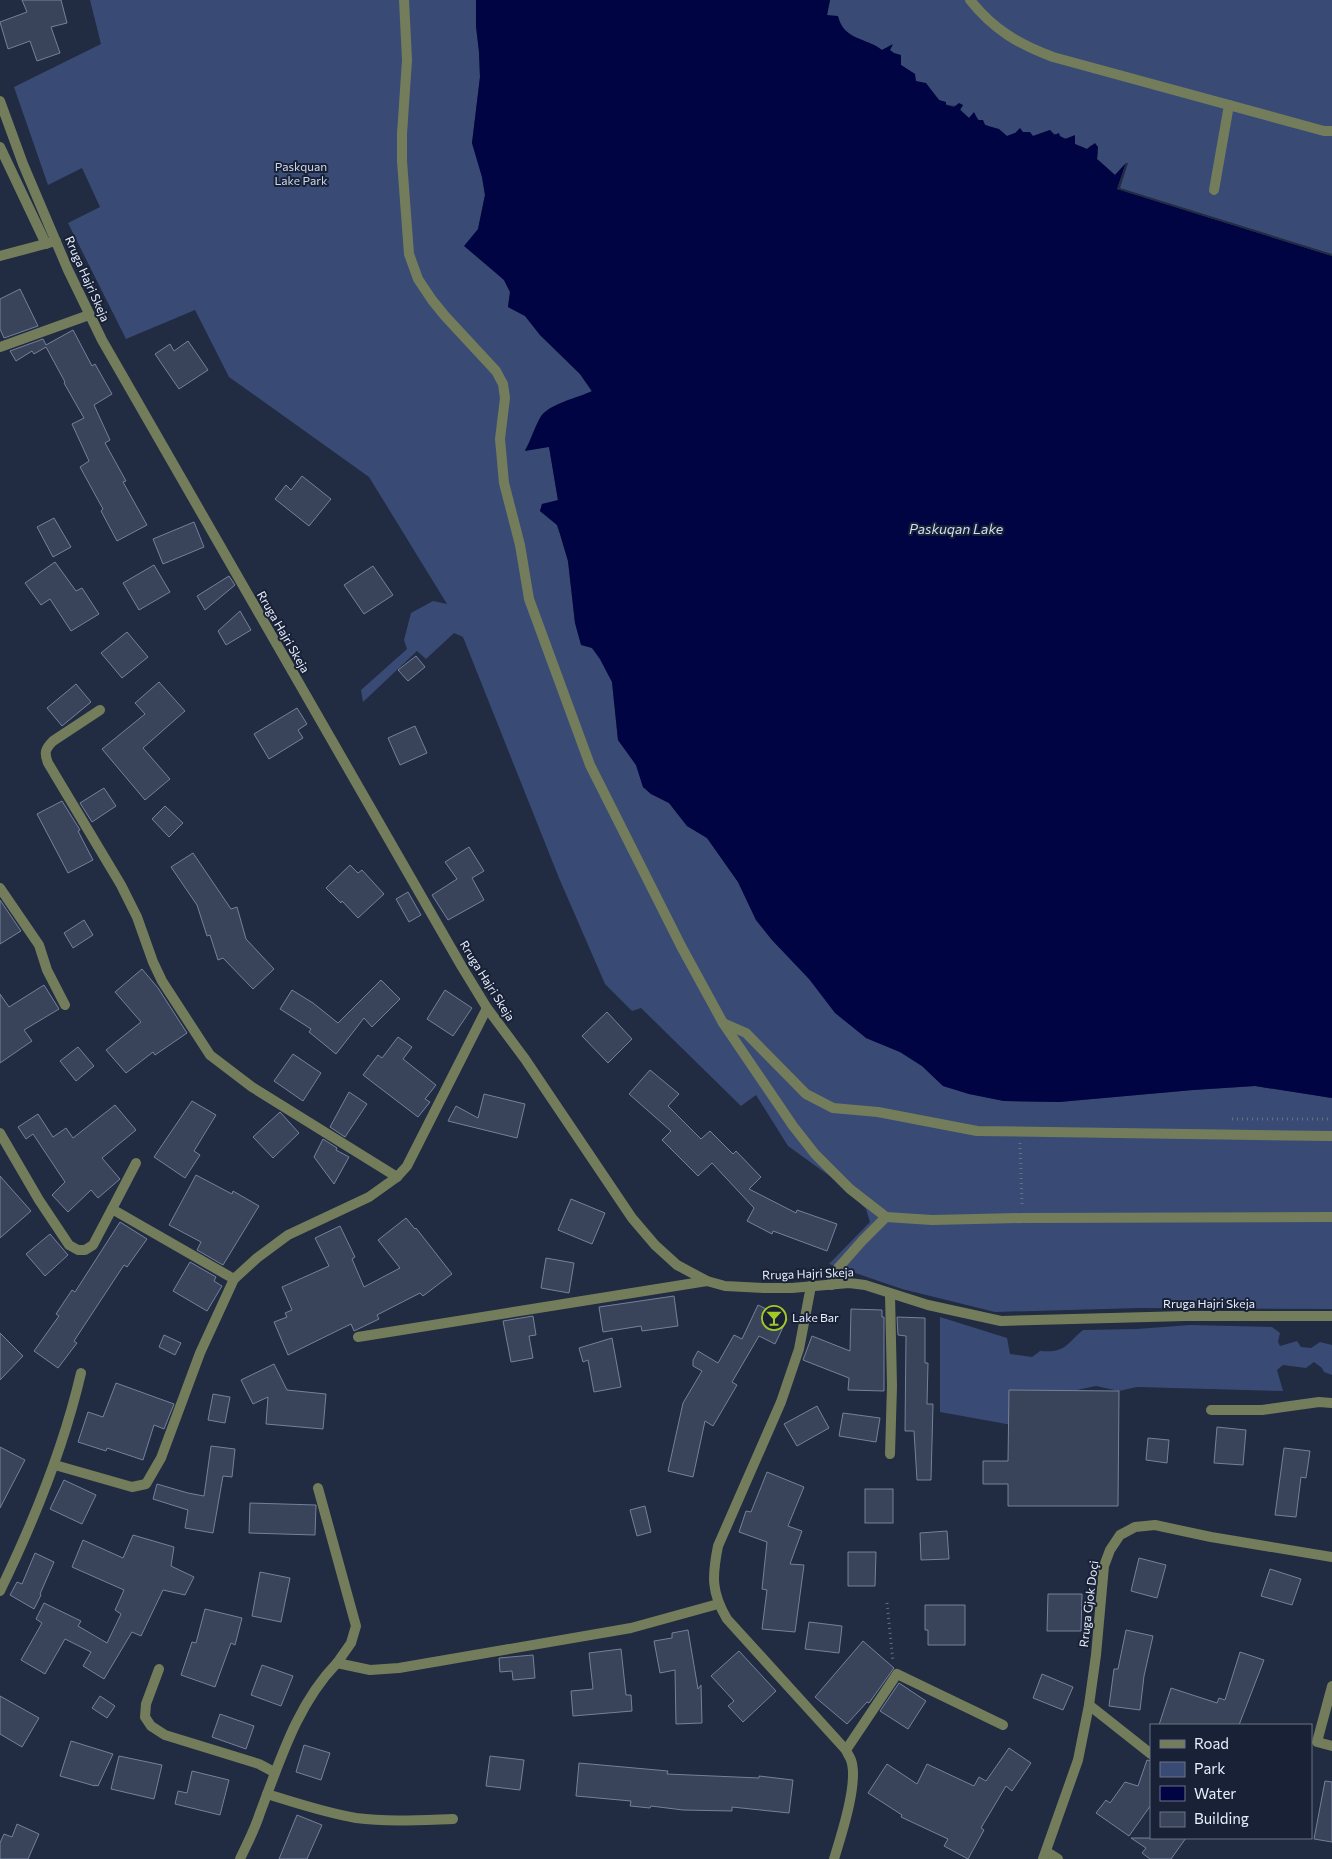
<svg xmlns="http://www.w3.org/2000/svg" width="1332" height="1859" font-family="Commissioner,sans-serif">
	<rect width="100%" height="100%" fill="#212b41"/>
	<g fill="#394b75">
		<path d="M90,0h386v26l3,26 1,25 -8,66 10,34 3,18 -7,34 13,39 13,12 6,12 -2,15 17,9 15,19 40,39 12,18c-13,5 -45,14 -52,26 -6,10 -9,22 -15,32l24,-4 9,55 -16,3 -2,7 17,14 3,9 8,27 7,62 6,21 11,4 8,11 12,23 6,58 18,25 7,22 8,7 18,9 18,23 20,12 31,44 18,38 16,20 94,98 34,14 22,14 21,20 26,8 35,7 55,1 134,-12 62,-4 77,12v211l-192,-1 -145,4 -93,-23 -73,-25 41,-42 -4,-13 -35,-32 -43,-31 -32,-51 -15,11 -100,-98 -9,3 -27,-27 -46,-106 -96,-241 -9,-4 -28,26 -9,-8 -54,51 -2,-12 46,-41 -3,-9 7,-27 22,-12 14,3 -78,-127 -140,-100 -34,-67 -69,29 -58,-116 32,-16 -18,-39 -34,17 -34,-98 87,-43z"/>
		<path d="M830,0h502v256l-215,-67 7,-24 -9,10 -18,-16 1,-7 -7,-7 -4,4 -12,-5v-5c-9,0 -18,-2 -25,-9l-17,6 -18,-3 -8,3c-12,-10 -25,-8 -33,-23l-5,5 -9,-9 3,-4c-31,5 -23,-18 -48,-24v-7l-14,-9 -11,-15 2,-5 -10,5c-9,-7 -19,-8 -29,-14 -9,-5 -18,-14 -26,-21z"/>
		<path d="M940,1317l67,21 3,16 22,3 8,-6c26,2 25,-6 43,-21l54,-1 53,-4 82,2 8,6 -2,9 2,4 17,-5 4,6 10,1 9,-6 12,3v30l-8,-3 -2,-4 -8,-6 -8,6 -23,-3 -6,5 6,21 -146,-4 -18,4 -23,-5 -71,15 -13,24 -72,-13z"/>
	</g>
	<path fill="#010443" d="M476,0h354l-3,15 11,1c6,25 28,21 44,34l11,-6 -3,6 4,3 7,2v10l14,9 1,7 10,2 13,17 7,2v3l8,2 5,-4 4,2 -3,5 9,8 5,-6 4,8h5l2,5 14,4 8,7 8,-3 5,-5 3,4h7l3,4 17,-6 4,5 5,-2 1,3 5,3 10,-4v9l12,5 8,-6 3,4 -1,12 18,16 11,-12 -9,26 215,67v842l-77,-12 -62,4 -134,12 -55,-1 -35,-7 -26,-8 -21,-20 -22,-14 -34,-14 -31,-25 -26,-34 -37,-39 -16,-20 -18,-38 -31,-44 -20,-12 -18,-23 -18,-9 -8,-7 -7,-22 -18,-25 -6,-58 -12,-23 -8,-11 -11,-3 -6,-22 -7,-62 -8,-27 -3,-9 -17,-14 2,-7 16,-4 -9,-53 -24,4c6,-11 9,-22 15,-33 7,-14 38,-20 52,-27l-12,-17 -40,-39 -15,-19 -17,-9 2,-15 -6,-12 -40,-34 14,-17 7,-34 -3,-18 -10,-34 8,-66 -1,-25 -3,-26z"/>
	<path fill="#212b41" d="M1126,163h2l-8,25 212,66v2l-215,-67z"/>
	<g fill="#39445b" stroke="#75819b">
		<path d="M22,0h39l6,23 -16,4 9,26 -23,8 -7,-20 -22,8 -8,-27 27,-10z"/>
		<path d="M20,289l18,37 -34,12 -4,-9v-30z"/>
		<path d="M73,330l19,36 3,-2 17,30 -18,11 16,35 -5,3 21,38 -3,1 24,43 -30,16 -16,-30 2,-2 -23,-42 9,-6 -17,-37 12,-6 -20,-35 1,-1 -19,-35 -12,7 -2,-3 -16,10 -6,-10 33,-12 3,6z"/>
		<path d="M188,341l20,29 -29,19 -24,-35 15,-10 4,7z"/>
		<path d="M302,476l29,23 -22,27 -34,-27 11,-14 5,5z"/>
		<path d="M54,518l17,29 -18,10 -16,-30z"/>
		<path d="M194,522l10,25 -41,17 -10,-25z"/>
		<path d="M55,562l21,29 6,-3 17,26 -28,17 -21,-32 -9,6 -16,-22z"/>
		<path d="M154,565l16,27 -31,18 -16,-27z"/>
		<path d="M373,566l20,29 -29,19 -20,-29z"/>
		<path d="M229,576l6,9 -30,25 -8,-14z"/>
		<path d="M240,611l11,19 -25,15 -8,-14z"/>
		<path d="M127,632l21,25 -26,21 -21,-25z"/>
		<path d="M416,656l9,11 -17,14 -10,-11z"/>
		<path d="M159,682l26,29 -42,37 27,31 -25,21 -43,-51 43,-35 -10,-11z"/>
		<path d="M76,684l15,18 -29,24 -15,-18z"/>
		<path d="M297,708l10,16 -9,6 5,8 -34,21 -15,-25z"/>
		<path d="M415,726l12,27 -27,12 -12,-27z"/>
		<path d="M104,788l12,18 -24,16 -12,-19z"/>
		<path d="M62,801l18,29 -2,1 15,29 -25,13 -31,-59z"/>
		<path d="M165,806l18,17 -14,14 -17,-18z"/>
		<path d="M469,847l15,24 -12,7 12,22 -36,20 -16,-25 25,-16 -12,-17z"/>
		<path d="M193,853l38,56 6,-2 9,32 28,30 -21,20 -30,-31 -5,2 -8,-25 -3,1 -10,-31 -26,-38z"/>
		<path d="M350,865l8,8 4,-3 22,24 -26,24 -16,-17 -1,2 -15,-15z"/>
		<path d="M408,892l13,23 -12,7 -13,-23z"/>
		<path d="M0,900l21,31 -21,13z"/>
		<path d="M84,920l9,15 -20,13 -9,-15z"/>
		<path d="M142,969l16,19 29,45 -32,22 -2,-3 -27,21 -20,-23 35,-28 -26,-30z"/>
		<path d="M381,980l19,19 -28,28 -8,-9 -28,36 -27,-22 2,-3 -31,-20 12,-19 21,13 25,20z"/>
		<path d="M44,985l15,24 -35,21 8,11 -32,22v-69l9,13z"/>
		<path d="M445,990l27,18 -19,28 -26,-17z"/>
		<path d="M607,1012l25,27 -24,24 -26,-27z"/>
		<path d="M398,1037l14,10 -9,12 33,26 -11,14 5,3 -12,15 -55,-42 15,-20 4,3z"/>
		<path d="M78,1047l16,19 -18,15 -16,-20z"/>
		<path d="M293,1054l28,19 -18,28 -29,-20z"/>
		<path d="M650,1070l29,24 -11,12 33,33 9,-8 23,23 3,-3 25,26 -12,12 47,24 1,-3 40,14 -10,27 -54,-20 -1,3 -25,-13 7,-13 -42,-45 -14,13 -36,-36 9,-9 -42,-37z"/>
		<path d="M349,1092l18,12 -22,33 -15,-10z"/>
		<path d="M484,1094l41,10 -8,34 -69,-17 8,-15 22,12z"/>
		<path d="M192,1101l24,14 -22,36 6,4 -15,23 -31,-21z"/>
		<path d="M115,1105l21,25 -34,28 18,21 -22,19 -7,-8 -23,22 -16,-17 13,-13 -32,-48 -7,5 -8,-12 20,-13 15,23 13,-9 7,10z"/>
		<path d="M280,1112l19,21 -26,25 -20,-21z"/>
		<path d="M323,1139l14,9 -1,2 13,7 -15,27 -20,-27z"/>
		<path d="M196,1175l36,19 1,-3 26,15 -36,59 -26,-15 4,-8 -32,-17z"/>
		<path d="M0,1176l31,35 -31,27z"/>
		<path d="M571,1199l34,14 -13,31 -34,-14z"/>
		<path d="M406,1218l9,11 1,-1 36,46 -29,22 -3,-3 -43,22 2,4 -25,12 -3,-7 -63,31 -14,-33 13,-5 -2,-4 7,-3 -10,-23 47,-21 -14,-28 25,-12 15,31 -3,2 12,28 36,-19 -22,-28z"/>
		<path d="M120,1222l27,17 -20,28 -3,-2 -50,76 3,2 -19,25 -24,-17 25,-35 -3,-2 16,-24 3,2z"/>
		<path d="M50,1234l18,21 -23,21 -19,-22z"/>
		<path d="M546,1258l28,5 -5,30 -28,-5z"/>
		<path d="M190,1262l26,15 -2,4 8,5 -15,25 -34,-20z"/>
		<path d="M674,1296l4,30 -36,5 -1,-5 -38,6 -4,-25z"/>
		<path d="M758,1305l29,14 -12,25 -16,-8 -27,46 5,3 -24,41 -8,-5 -12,56 -25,-6 15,-68 19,-32 -9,-5v-6l5,-9 20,12 16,-28 8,4z"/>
		<path d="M851,1309l31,1v7h2v74l-36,-1 1,-12 -46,-18 9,-24 38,15z"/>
		<path d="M533,1316l3,19 -7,1 4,22 -22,4 -8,-41z"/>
		<path d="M897,1317l28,1v45h3l-1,41h6l-2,76h-14l-3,-49h-9l1,-95 -8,-1z"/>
		<path d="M0,1333l23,23 -23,24z"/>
		<path d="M164,1335l17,8 -6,12 -16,-8z"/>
		<path d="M612,1338l9,49 -27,5 -6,-32 -5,2 -4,-14z"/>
		<path d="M274,1364l13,26 39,4 -3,35 -57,-5 2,-27 -15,7 -12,-24z"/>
		<path d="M116,1383l58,21 -10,25 -10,-4 -11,35 -36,-12 -1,3 -28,-9 10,-30 15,5z"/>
		<path d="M1009,1390l110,1 -1,115h-110v-22h-25v-23h25z"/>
		<path d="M213,1394l17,3 -5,26 -17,-3z"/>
		<path d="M817,1406l12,22 -32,18 -13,-22z"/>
		<path d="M843,1413l37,5 -4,24 -37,-6z"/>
		<path d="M1217,1427l29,3 -3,35 -29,-2z"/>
		<path d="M1148,1438l21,2 -2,23 -21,-3z"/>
		<path d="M211,1446l24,3 -3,28 -9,-1 -10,57 -28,-5 3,-18 -35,-11 4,-15 31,9 16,3z"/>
		<path d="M0,1447l25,13 -25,48z"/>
		<path d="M1284,1448l26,3 -4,27 -5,-1 -5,40 -21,-2z"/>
		<path d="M767,1472l37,15 -16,39 14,5 -12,33 14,1 -9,67 -33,-3 5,-39 -5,-1 5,-47 -28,-10 7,-21 5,1z"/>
		<path d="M64,1480l32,15 -14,29 -32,-15z"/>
		<rect x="865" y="1489" width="28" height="34"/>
		<path d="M250,1503l66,2 -1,30 -66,-2z"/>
		<path d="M645,1506l6,26 -14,4 -7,-26z"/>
		<path d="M947,1531l2,28 -28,1 -1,-27z"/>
		<path d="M133,1535l41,12 -3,19 23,11 -9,18 -22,-5 -22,46 -9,-4 -28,47 -21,-13 8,-14 -26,-13 -20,35 -24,-14 21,-37 -6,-4 8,-16 37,18 -3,5 29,17 14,-29 -6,-4 9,-20 -52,-23 11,-27 40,18z"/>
		<path d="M848,1552h28l-1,34h-27z"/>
		<path d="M35,1553l19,9 -14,32 1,1 -7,14 -24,-14 7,-13 5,2z"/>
		<path d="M1139,1558l27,7 -9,33 -26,-7z"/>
		<path d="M1270,1569l31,10 -9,26 -31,-9z"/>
		<path d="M260,1572l30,6 -9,44 -29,-6z"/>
		<path d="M1048,1594h34l-1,37h-34z"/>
		<path d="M925,1605h40v40h-37v-15h-3z"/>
		<path d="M205,1609l37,9 -7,27 -4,-2 -16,44 -34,-12 11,-33 4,1z"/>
		<path d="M809,1622l33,4 -3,27 -34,-4z"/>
		<path d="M688,1630l10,59 3,-4 1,38 -26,1 -1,-54 -15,3 -6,-32 18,-3v-5z"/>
		<path d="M1126,1630l27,6 -9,40 -4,34 -31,-4 5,-37h4z"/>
		<path d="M863,1641l31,27 -25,35 -2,-1 -20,22 -32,-27z"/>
		<path d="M621,1649l5,46h5l1,16 -59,5 -2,-25 22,-2 -4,-36z"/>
		<path d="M739,1651l37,40 -33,31 -15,-16 6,-5 -23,-25z"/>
		<path d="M1240,1652l24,8 -25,65h-80l12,-37 46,15 2,-5 6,2z"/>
		<path d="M533,1655l2,23 -22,2 -1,-9 -12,1 -1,-14z"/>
		<path d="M262,1665l31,11 -12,30 -30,-11z"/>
		<path d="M1042,1674l31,13 -10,23 -30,-12z"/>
		<path d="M899,1683l27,18 -18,28 -28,-18z"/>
		<path d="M0,1696l39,22 -17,29 -22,-13z"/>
		<path d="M100,1696l15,10 -8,12 -15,-10z"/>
		<path d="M220,1714l34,12 -8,23 -34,-12z"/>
		<path d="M71,1741l42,13 -15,32 -3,-1v1l-35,-10z"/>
		<path d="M304,1745l26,8 -9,27 -25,-8z"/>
		<path d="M1009,1748l22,15 -19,28 -6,-5 -25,42 3,2 -16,29 -24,-13 4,-7 -47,-22 1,-2 -34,-22 19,-29 30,20 10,-20 47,22 5,-9 7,4z"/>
		<path d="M119,1756l43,9 -8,34 -43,-10z"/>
		<path d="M490,1756l34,4 -4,30 -34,-4z"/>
		<path d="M1147,1760l4,1v44l-22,31 -33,-23 10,-13 4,3 15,-21 13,4z"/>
		<path d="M579,1763l89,8 -1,3 92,4v-2l34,4 -4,33 -57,-6v4l-49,-1 -32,-4 -1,2 -20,-2 1,-5 -55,-5z"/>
		<path d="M192,1771l37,9 -9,35 -45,-11 3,-13 9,2z"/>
		<path d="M1325,1781l7,1v60l-18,-3z"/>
		<path d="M297,1815l25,10 -15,34h-28z"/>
		<path d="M17,1824l22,10 -11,25h-28v-16l4,-9 8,3z"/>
		<path d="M1131,1838h55l-15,21h-21l-8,-6 4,-5z"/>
	</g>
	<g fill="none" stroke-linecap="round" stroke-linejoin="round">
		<g stroke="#677083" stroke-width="3" stroke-dasharray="1 4" stroke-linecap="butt">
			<path d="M1232,1119h100"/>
			<path d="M1020,1143l2,61"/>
			<path d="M887,1603l6,59"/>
		</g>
		<g stroke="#737d5b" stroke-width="10">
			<path d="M0,347l89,-32"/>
			<path d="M1211,1410h51l57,-8 13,1"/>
			<path d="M318,1488l38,138 -5,17 -14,20"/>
			<path d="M159,1669l-13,35 -1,13 6,9 14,9 94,29 15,8"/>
			<path d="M1089,1705l62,49"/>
			<path d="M846,1750l51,-76 106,51"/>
			<path d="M267,1794c29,9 59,19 89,24 32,4 65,2 97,1"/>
			<path d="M1047,1852l11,7"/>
		</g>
		<g stroke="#737d5b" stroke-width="10">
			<path d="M404,0l3,60 -5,74v27l7,93 9,25 14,21 13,16 51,55 7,13 2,14 -5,41 4,44 16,62 9,54 61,166 91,181 42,77 70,103 22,28 35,35 36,28"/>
			<path d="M970,0c23,29 48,44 83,57l271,74h8"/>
			<path d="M1214,190l15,-85"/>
			<path d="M723,1023l23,10 60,61 27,14 45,4 99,19 355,5"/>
			<path d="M839,1267l23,-26 24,-24 46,3 91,-2 309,-1"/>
		</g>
		<g stroke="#737d5b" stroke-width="10">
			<path d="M0,147l46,97"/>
			<path d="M100,710l-47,31c-8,8 -9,12 -5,22l73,122 16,32 16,45 9,19 48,74 42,32 145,90"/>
			<path d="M0,888l39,57 8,25 18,35"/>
			<path d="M0,1133l39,67 30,45 9,5h7l8,-5 19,-36 122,70"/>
			<path d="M112,1209l24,-46"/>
			<path d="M831,1285l2,-10 6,-8"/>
			<path d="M811,1286l-12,63 -18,53 -63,144c-6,30 -7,46 9,73l119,131c1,3 4,7 5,10 8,22 -10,76 -17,99"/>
			<path d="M358,1337l349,-56"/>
			<path d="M890,1454l2,-68 -2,-92"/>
			<path d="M55,1465l77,22 14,-3 15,-26 39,-105 34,-74 23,-21 31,-23 81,-38 28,-20 10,-11 80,-158"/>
			<path d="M0,1591c34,-70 63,-141 81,-218"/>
			<path d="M1332,1686l-15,56 15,4"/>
			<path d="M240,1859c7,-15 15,-30 20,-46 20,-52 37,-109 77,-150l33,7 29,-2 232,-40 87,-24"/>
			<path d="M1043,1859l35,-99 11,-55 7,-50 8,-89 6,-16 10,-15 15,-8 20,-2 56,12 121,20"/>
		</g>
		<g stroke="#737d5b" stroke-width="10">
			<path d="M0,101l23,63 45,106 34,70 360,627 25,41 38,51 107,159 23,27 22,20 30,16 18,5 39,2h28l57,-5 16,2 63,20 73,16 185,-5h146"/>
			<path d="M0,256l56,-15"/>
		</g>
	</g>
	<defs>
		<symbol id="bar-ring" viewBox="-11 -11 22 22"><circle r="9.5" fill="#182136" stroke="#a4c825" stroke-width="1.5"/><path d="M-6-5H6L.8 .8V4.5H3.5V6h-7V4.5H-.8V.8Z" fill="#a4c825"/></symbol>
	</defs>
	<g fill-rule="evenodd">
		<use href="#bar-ring" x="760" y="1304" width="28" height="28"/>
	</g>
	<g text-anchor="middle" stroke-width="4" stroke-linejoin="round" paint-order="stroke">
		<g font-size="12" fill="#cfd9ec" stroke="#182136">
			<text x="301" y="171">Paskquan<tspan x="301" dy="14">Lake Park</tspan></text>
		</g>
		<g font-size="12" fill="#e8effd" stroke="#182136">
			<text transform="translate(87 279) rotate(66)" y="4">Rruga Hajri Skeja</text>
			<text transform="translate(283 632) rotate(60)" y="4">Rruga Hajri Skeja</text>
			<text transform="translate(487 981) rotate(58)" y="4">Rruga Hajri Skeja</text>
			<text transform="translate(808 1274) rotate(-2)" y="4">Rruga Hajri Skeja</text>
			<text x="1209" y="1308">Rruga Hajri Skeja</text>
			<text transform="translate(1089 1604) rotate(-83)" y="4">Rruga Gjok Doçi</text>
		</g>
		<g font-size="12" fill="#e8effd" stroke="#182136" text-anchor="start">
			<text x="792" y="1322">Lake Bar</text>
		</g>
		<g font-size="14" font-style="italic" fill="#d4def1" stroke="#182136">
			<text x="956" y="534">Paskuqan Lake</text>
		</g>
	</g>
	<rect x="1150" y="1724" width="162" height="115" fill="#182136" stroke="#6b7386"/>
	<rect x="1160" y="1740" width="25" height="8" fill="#737d5b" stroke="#6b7386"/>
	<text x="1194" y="1749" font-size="15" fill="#e8effd">Road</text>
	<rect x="1160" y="1762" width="25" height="15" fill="#394b75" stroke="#6b7386"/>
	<text x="1194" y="1774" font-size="15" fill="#e8effd">Park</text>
	<rect x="1160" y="1786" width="25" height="15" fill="#010443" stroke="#6b7386"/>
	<text x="1194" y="1799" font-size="15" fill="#e8effd">Water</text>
	<rect x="1160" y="1812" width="25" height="15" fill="#39445b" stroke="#6b7386"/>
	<text x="1194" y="1824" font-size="15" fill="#e8effd">Building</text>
</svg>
